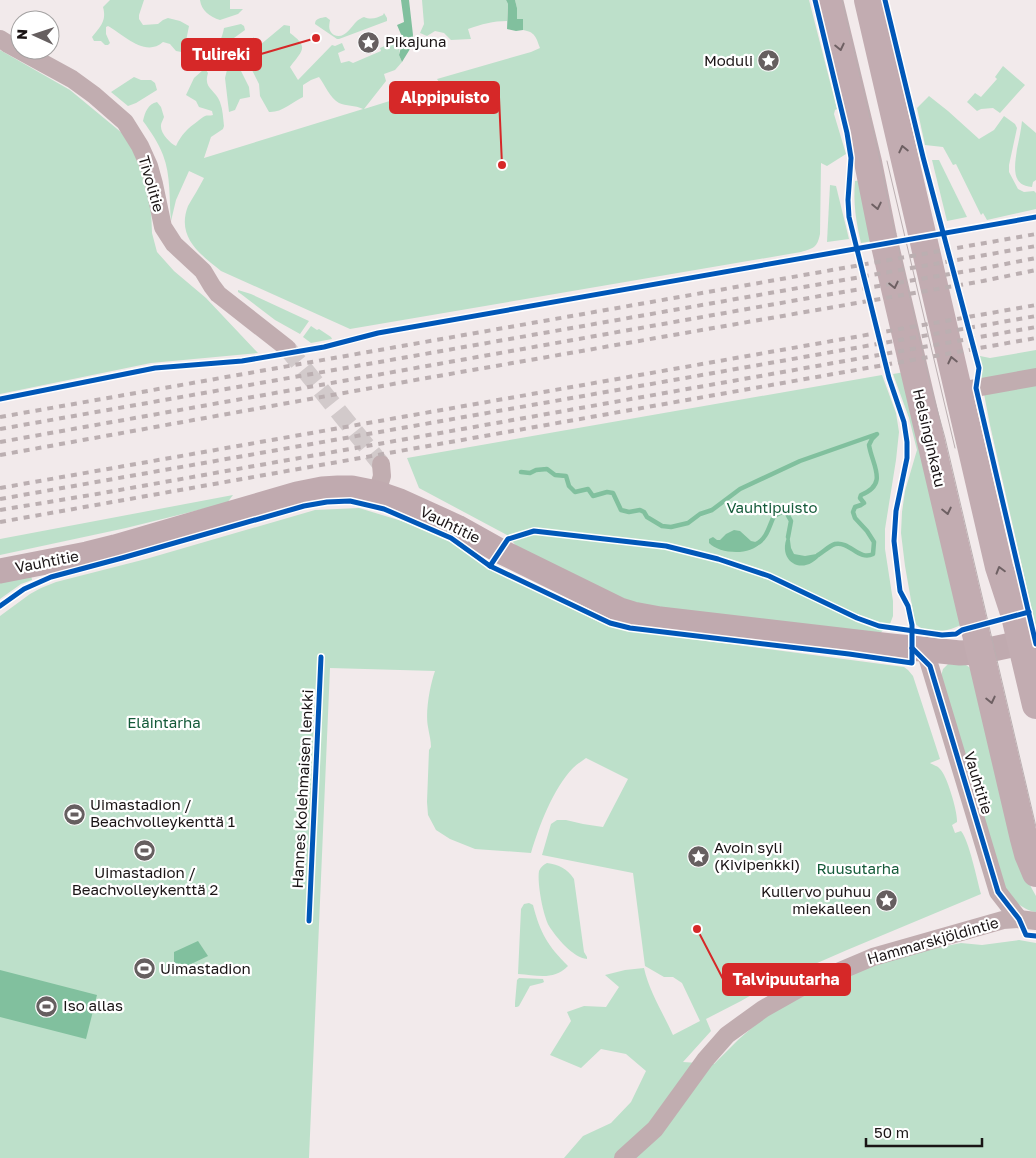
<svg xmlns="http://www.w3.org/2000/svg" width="1036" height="1158" font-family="'Golos Text',sans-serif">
	<rect width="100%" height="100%" fill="#f2eaeb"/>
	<g fill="#bde0ca">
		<path d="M110,0h34l-5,15v4l4,6 15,-1 5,-4 5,-2 12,3 9,5 -3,15 -1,3 1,2 22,8c10,-6 14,-15 16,-26l17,-4 3,2 1,4 -47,34 -3,-4 1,-4 -9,-3 -11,-2 -6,-7 -7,-2c-18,16 -40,-8 -55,-16l-2,1v7l4,9 -2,2h-3l-4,-4h-7l-2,-4c8,-10 15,-16 11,-30z"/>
		<path d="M200,0h30v9h13l-5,5 -18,6c-10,-3 -19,-10 -20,-20z"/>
		<path d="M422,0h84l2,4 -1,17c-14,0 -25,3 -39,8l3,10 -20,1 -7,-7 -9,-2 -8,5 -7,-3 4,-9z"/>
		<path d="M515,0h294l28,109 -2,1 -1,4 12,40 -19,12 -6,-3 -1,71c-3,14 -6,14 -19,18l-451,77 -129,-58c-21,-17 -45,-34 -33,-65 5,-9 11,-18 16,-28l-15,-7 -13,29 -5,21c-2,-21 0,-46 -8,-66 -5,-13 -12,-23 -20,-34 2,-9 5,-17 14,-19l4,5 3,10c-1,3 -3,6 -3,8 -1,8 9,18 15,21 5,-11 12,-18 22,-25 1,-1 5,-4 7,-5 2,-1 5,0 8,-1l-1,-4 -13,-4 -3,-6 -10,-6 8,-17 9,-8h3l2,3c-5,16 7,16 12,29 3,8 3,16 4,24l-1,3 -12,8 -7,21 159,-49c-8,-4 -17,-3 -24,-6 -9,-5 -14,-18 -20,-26l-8,3 -8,5v12c-10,5 -22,16 -34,15l-9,-16 -1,-12 -8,-16 -6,-23 9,-8 -1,5 1,8 30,-25 6,1v7c19,14 13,17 0,34l8,13 34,-35 3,1 7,-3 3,7 -7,3 3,10 8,-2 4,2 28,-12 -1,-3 21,-9 -2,16 3,7 -7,8 -11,4 2,7 -22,28 77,-24 -4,-6 94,-27 9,-4c-4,-11 -5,-16 -17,-18v-10l-6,-1v-11z"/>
		<path d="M384,13l3,5v3l-48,18h-2l-22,-15c0,-6 6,-6 11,-7l4,3c-1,6 -2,11 4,15 10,5 17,-8 23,-14 1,-1 6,-4 7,-4 7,3 13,1 19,-2z"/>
		<path d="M0,50l70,40 52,43 19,30 10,45 1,25 5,19 17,19 32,27 52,55 -107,10 -151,31z"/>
		<path d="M236,54l2,3 1,10 10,20 1,10 -10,2 -5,11 -6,2 -4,-34 5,-20z"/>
		<path d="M1003,66l22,19 -25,28 -7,-5 -12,1 -4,2 -10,-9 8,-9 6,4 16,-18 -2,-2z"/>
		<path d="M134,77l7,3h10l4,3 2,7 -21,13 -8,3 -17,-14z"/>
		<path d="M929,96l19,15 31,28 15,-9 10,-14 11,8 2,4 -8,37v7l9,17 6,3 10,-1 2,2v16l-49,11 -4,-7 -2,2 -25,-51 -3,1 -10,-18 -18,-2 -8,-37z"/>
		<path d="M1022,121l14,12v47l-3,2 -1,5c-22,-1 -17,-23 -15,-38 2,-9 4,-19 5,-28z"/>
		<path d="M932,160h7l28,57 -20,4z"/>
		<path d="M861,180l12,61 -12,2c-5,-21 -8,-40 -6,-62z"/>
		<path d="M830,185l6,1 13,53 -22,3z"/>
		<path d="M238,290l13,4 58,27 -9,13 -25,-14 -34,-26 -3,-2z"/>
		<path d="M311,326l6,4 2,-1 12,8 1,2 -21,4 -8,-6z"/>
		<path d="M1036,350v278l-46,-203 -11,-57 -4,-13 15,3z"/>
		<path d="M905,372l58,252c-5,2 -11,5 -16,6 -10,2 -26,2 -32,-7l-10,-57 -4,-33 1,-21 3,-21 12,-41 -8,-32 -16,-44z"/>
		<path d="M882,375l14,38 3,19 -3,28 -11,69v20l8,52v15l-3,8 -11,10 -247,-29 -113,-56 -12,-14 -88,-47 -12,-30z"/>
		<path d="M233,495l-6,8 -101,25 -126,27v-16z"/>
		<path d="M359,508l46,14 44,19 21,15 23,14 114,56 23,5 274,36 4,3 5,6 27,83 -10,4c3,2 8,3 10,6 7,6 18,44 17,53l-5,3 3,8 6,-2c8,9 16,49 20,63l-134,56 -71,31 -35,20 -35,18 5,12 -28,31 31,2 25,-25 23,-20 25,-16 60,-28 70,-23 44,-9 21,2 37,-5 17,3v215h-472l19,-22 28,-13 20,-21 15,-31 -20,-17 -25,-5 -20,19 -31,-13 21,-34 -4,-9 17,-6 22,1 13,-20 -14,-12 20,-5 19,-2c5,23 19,45 29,67l27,-14 -18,-38 -9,-6h-9l-19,-11 -12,-93 -91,-18 9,-31 6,-4h9l17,4 20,3 25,-48 -42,-21c-4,3 -9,6 -13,10 -20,21 -34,58 -42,85l-56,-4 -25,-10 -14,-9 -8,-15 -1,-13 2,-52 2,-3c0,-7 -2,-13 -3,-20 -3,-15 2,-42 7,-56l-105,-3 -21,490h-309v-542l30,-22 11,-6 15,-6 90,-23 169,-49z"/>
		<path d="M31,575l1,5 -11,4 -21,15v-18z"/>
		<path d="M948,664l18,1 6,4 50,199 10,21 4,7v16c-10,-1 -23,-11 -28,-19 -2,-4 -4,-8 -6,-12l-61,-205 2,-7z"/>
		<path d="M547,863c12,2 20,5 27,16l10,73 3,5v2c-14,-1 -31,-22 -38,-33 -6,-11 -12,-43 -10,-55 2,-4 4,-6 8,-8z"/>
		<path d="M529,903l4,2c7,28 15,41 35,61 -15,15 -31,9 -50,8l3,-65 3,-5z"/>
		<path d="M519,978l24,1 1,3 -2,1 -12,3 -11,20 -2,1h-2v-4l2,-23z"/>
	</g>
	<g fill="#81c09e">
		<path d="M401,0h8l4,35 -3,14 -8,13 -3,-7 4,-16 -6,-14 7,-3z"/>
		<path d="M506,0h9l2,8v11h6v11l-7,1 -9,-2 1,-25z"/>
		<path d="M734,530l6,1 11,10 9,2c-9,13 -41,11 -51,0v-4l4,-2 4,3h3l6,-6z"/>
		<path d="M789,533l2,15 3,6 11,2 17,-3c-18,26 -48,8 -33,-20z"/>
		<path d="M198,941l10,15 -19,9 -15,-2v-11z"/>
		<path d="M0,970l97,25 -11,44 -86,-22z"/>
	</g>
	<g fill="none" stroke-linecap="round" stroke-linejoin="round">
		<g stroke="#81c09e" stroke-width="4.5">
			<path d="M521,472l9,1 6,-3 11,-1 8,6 11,1 3,10 6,6 13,-3 5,7 14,-4 6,1 8,17 8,2 11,-2 4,2 3,5 15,9 9,1 17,-4 12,-9 12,-4 28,-21 60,-28 77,-27"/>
			<path d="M756,544c11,-5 13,-18 18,-28l8,-4h4l5,9 -3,16"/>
			<path d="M818,555c5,-3 11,-9 17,-11 15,-3 24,17 38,10l1,-12 -7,-11 -12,-13 -2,-6 2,-5 6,-2 3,-2 -4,-5 1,-3c28,-11 11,-30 8,-50l3,-6 4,-4"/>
		</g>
		<path stroke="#d2cacb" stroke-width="18" stroke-dasharray="18 9" stroke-linecap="butt" d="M287,348l94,116"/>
		<g stroke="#c1adb0" stroke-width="18">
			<path d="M0,39l8,5 64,35 22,16 31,27 15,24 9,20 5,18 9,43 11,17 29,27 9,15 6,8 69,54"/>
			<path d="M959,391l77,-14"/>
			<path d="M377,493l5,-17 -1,-12"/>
			<path d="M925,650l73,242 21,27"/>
			<path d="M623,1158l32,-29 50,-69 22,-25 36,-26 39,-22 71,-30 130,-37 16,-1 17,2"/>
		</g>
		<path stroke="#c0aaaf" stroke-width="25" d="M0,571l87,-17 28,-7 182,-53 25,-5 16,-1h14l25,5 23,8 57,26 43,24 120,59 13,4 27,5 231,27 69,7 19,-1 42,-9"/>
		<g stroke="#c2acb1" stroke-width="28">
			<path d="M829,0l39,162 15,75 141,602 4,15 8,19"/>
			<path d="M868,0l131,567 16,49 21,89"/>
		</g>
		<g stroke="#bbafb1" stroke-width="1">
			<path d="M842,0l36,151 14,69 39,167 14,51 91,389"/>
			<path d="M887,161l68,287"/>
		</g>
		<g stroke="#bbafb1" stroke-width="4" stroke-dasharray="6 6" stroke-linecap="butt">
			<path d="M0,417l1036,-183"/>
			<path d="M0,429l1036,-183"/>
			<path d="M0,442l837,-149 143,-24 56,-11"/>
			<path d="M0,455l421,-76 562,-98 53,-11"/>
			<path d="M0,488l1036,-183"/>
			<path d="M0,499l1036,-183"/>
			<path d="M0,510l97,-16 939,-167"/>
			<path d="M0,522l1036,-184"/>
		</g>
		<defs>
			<g id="cycleway">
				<path d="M885,0l38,157 56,211 -3,20 60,256"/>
				<path d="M0,399l155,-31 87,-7 82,-14 54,-14 658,-116"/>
				<path d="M490,566l18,-27 26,-8 132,15 52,13 51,17 88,42 22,8 63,9 14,-1 6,-4 67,-18"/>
				<path d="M0,606l24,-17 27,-12 71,-19 182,-52 23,-4 23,-1 34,8 67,29 39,28 120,57 20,5 219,26 63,9v-38l-4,-19 -8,-15 -6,-50 2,-30 11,-53v-16l-3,-20 -15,-44 -40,-161 -1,-17 3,-42 -4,-25 -32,-133"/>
				<path d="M912,648l18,18 68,226 21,27 7,16 10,1"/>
				<path d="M309,921l12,-264"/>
			</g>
		</defs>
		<use href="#cycleway" stroke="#fff" stroke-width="8"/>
		<use href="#cycleway" stroke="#0057b8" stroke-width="5"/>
	</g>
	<defs><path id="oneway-chevron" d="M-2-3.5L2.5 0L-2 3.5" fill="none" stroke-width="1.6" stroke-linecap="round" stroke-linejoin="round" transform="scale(1.25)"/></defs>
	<g stroke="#6e6063">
		<use href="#oneway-chevron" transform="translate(840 47) rotate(77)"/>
		<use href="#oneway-chevron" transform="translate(903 149) rotate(-103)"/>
		<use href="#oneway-chevron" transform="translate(877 206) rotate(78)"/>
		<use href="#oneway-chevron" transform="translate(894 285) rotate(77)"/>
		<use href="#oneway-chevron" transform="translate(952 360) rotate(-103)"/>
		<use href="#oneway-chevron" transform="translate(947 511) rotate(77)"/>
		<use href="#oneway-chevron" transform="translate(1000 570) rotate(-106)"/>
		<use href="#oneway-chevron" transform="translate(991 700) rotate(77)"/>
	</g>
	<defs>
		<symbol id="sight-disc" viewBox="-11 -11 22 22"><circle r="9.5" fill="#665f60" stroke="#fff"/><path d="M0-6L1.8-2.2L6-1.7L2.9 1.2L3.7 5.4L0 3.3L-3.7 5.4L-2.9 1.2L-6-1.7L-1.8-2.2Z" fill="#fff"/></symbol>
		<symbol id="stadium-disc" viewBox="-11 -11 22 22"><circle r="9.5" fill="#665f60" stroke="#fff"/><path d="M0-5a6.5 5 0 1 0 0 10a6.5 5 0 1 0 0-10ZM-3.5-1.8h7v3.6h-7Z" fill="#fff"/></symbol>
	</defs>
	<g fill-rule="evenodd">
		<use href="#sight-disc" x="356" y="30" width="25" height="25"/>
		<use href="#sight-disc" x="756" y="48" width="25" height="25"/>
		<use href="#stadium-disc" x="62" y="802" width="25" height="25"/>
		<use href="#stadium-disc" x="132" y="838" width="25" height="25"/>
		<use href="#sight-disc" x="686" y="844" width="25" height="25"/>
		<use href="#sight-disc" x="874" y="888" width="25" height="25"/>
		<use href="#stadium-disc" x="132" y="956" width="25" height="25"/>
		<use href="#stadium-disc" x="34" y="994" width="25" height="25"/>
	</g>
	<g text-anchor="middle" stroke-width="4.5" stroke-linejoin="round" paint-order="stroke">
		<g font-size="15" fill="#1a1415" stroke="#fff" text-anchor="start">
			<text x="385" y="47">Pikajuna</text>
			<text x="753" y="66" text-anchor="end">Moduli</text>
			<text x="90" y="810">Uimastadion /<tspan x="90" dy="17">Beachvolleykenttä 1</tspan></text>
			<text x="714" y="853">Avoin syli<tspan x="714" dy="17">(Kivipenkki)</tspan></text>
			<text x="145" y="878" text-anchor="middle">Uimastadion /<tspan x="145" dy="17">Beachvolleykenttä 2</tspan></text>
			<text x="871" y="897" text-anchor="end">Kullervo puhuu<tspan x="871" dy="17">miekalleen</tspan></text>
			<text x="160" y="974">Uimastadion</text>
			<text x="63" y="1011">Iso allas</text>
		</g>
		<g font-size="15" fill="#1a1415" stroke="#fff">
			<text transform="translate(151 184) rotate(74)" y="5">Tivolitie</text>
			<text transform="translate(929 438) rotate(77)" y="5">Helsinginkatu</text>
			<text transform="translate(450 525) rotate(26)" y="5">Vauhtitie</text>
			<text transform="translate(47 562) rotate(-11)" y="5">Vauhtitie</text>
			<text transform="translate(978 783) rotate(73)" y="5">Vauhtitie</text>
			<text transform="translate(303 789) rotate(-87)" y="5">Hannes Kolehmaisen lenkki</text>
			<text transform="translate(933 941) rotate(-16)" y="5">Hammarskjöldintie</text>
		</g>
		<g font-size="15" fill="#145a39" stroke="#fff">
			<text x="772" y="513">Vauhtipuisto</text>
			<text x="164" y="728">Eläintarha</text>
			<text x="858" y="874">Ruusutarha</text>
		</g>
	</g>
	<path fill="none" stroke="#d62828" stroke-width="2" d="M316 38L261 54M502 165L499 97M697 929L723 979"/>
	<g fill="#d62828" stroke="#fff" stroke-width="2">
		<circle cx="316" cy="38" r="5"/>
		<circle cx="502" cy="165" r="5"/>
		<circle cx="697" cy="929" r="5"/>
	</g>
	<g fill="#d62828" stroke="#d62828" stroke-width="2">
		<rect x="182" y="39" width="79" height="31" rx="5"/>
		<rect x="390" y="82" width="109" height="31" rx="5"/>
		<rect x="723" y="964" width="127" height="31" rx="5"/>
	</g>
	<g font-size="16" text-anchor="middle" font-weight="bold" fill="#fff">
		<text x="221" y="60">Tulireki</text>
		<text x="445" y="103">Alppipuisto</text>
		<text x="786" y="985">Talvipuutarha</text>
	</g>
	<g transform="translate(35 35) rotate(273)"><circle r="24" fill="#ffffff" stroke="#a3a1a1"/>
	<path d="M0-4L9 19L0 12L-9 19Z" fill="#665f60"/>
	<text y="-8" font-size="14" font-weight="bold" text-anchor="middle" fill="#1a1415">N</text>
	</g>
	<path d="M866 1138v8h116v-8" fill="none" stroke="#1a1415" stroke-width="2.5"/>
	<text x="874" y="1138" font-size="15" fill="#1a1415" stroke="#ffffff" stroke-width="4" paint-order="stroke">50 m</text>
</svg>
